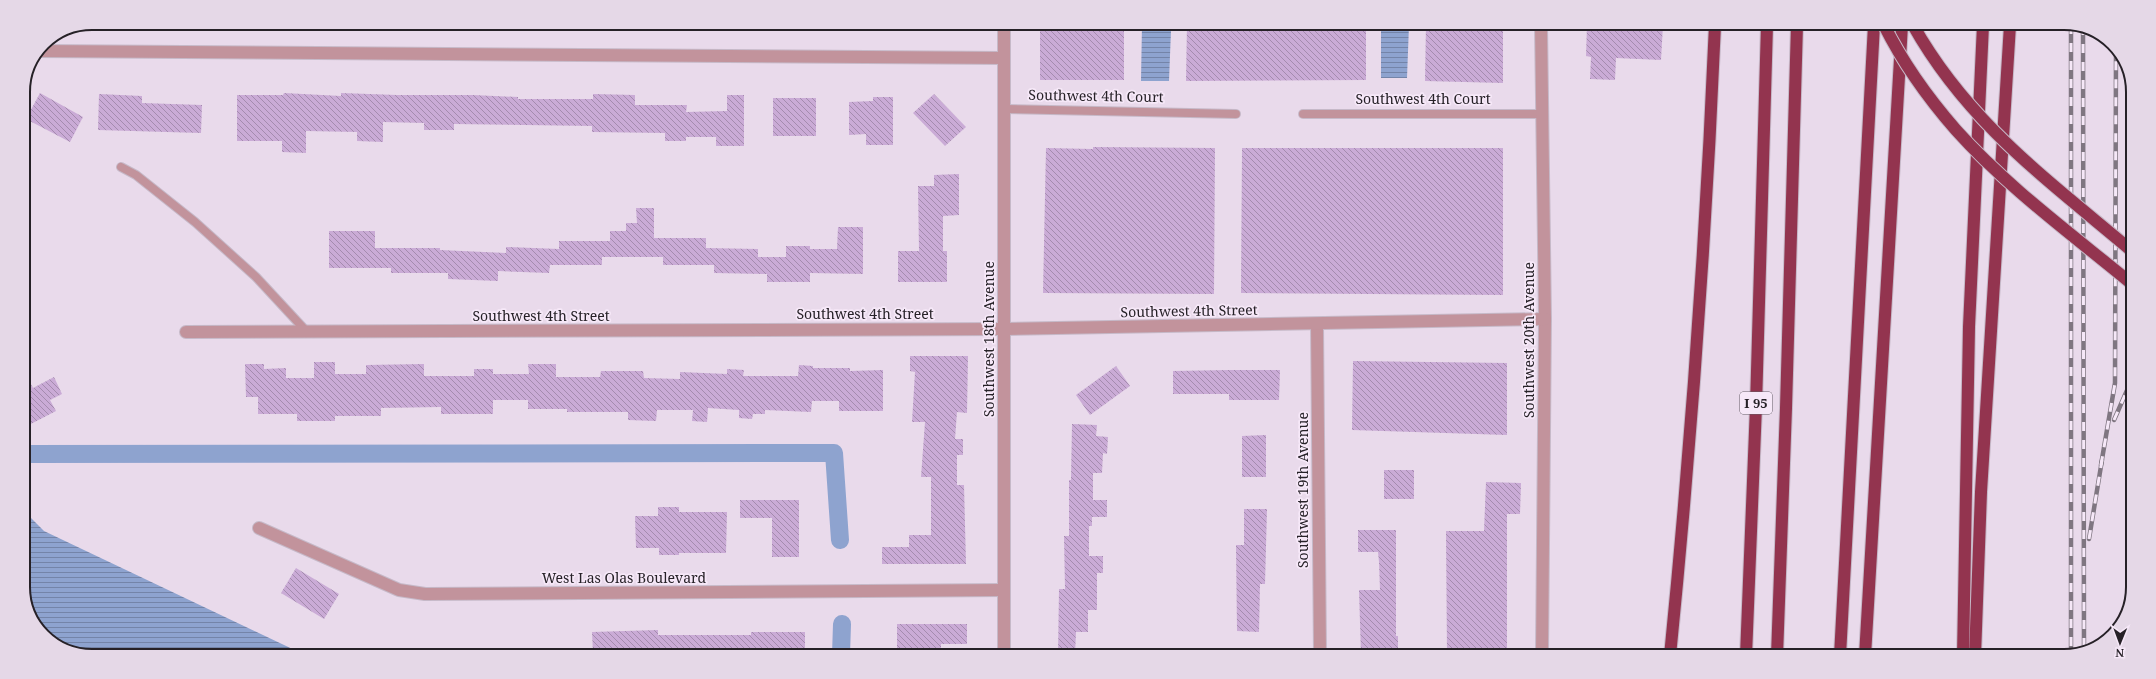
<svg xmlns="http://www.w3.org/2000/svg" width="2156" height="679" font-family="'Noto Serif',serif">
	<defs>
		<pattern id="water-rules" width="6" height="5" patternUnits="userSpaceOnUse"><rect width="6" height="5" fill="#8ea3cf"/><path d="M0 2.5h6" fill="none" stroke="#7484a8"/></pattern>
		<pattern id="building-back-hatch" width="6" height="6" patternUnits="userSpaceOnUse"><rect width="6" height="6" fill="#caabd6"/><path d="M-1 5l2 2M0 0l6 6M5-1l2 2" fill="none" stroke="#a48bae"/></pattern>
	</defs>
	<rect width="100%" height="100%" fill="#e9daeb"/>
	<g fill="url(#water-rules)">
		<path d="M1142,24h23l6,6 -2,51h-28z"/>
		<path d="M1381,25h28l-2,53h-26z"/>
		<path d="M23,510l21,21 259,123h-213l-43,-17 -7,-5 -17,-40z"/>
	</g>
	<g fill="none" stroke-linecap="round" stroke-linejoin="round">
		<g stroke="#8ea3cf" stroke-width="18">
			<path d="M23,454l811,-1 6,87"/>
			<path d="M841,655l1,-31"/>
		</g>
	</g>
	<g fill="url(#building-back-hatch)">
		<rect x="1040" y="24" width="84" height="56"/>
		<path d="M1187,24l179,1v55l-180,1z"/>
		<path d="M1426,25h77v58l-78,-2z"/>
		<path d="M1587,25h76l-2,35 -45,-2 -1,22 -25,-1 1,-22 -5,-1z"/>
		<path d="M40,93l43,24 -13,25 -44,-23z"/>
		<path d="M284,93l57,3v-3l56,2h76l45,2v2h75v-5l42,1v10h52l-1,7 41,-1v-16h17v51h-28v-9h-30v4h-21v-8l-73,-1v-6l-138,-2v6h-30v-7l-41,-1v20l-26,-1v-9l-51,-1v22l-24,-1v-11h-45v-46h46z"/>
		<path d="M99,94l43,2v7l60,2 -1,28 -103,-3z"/>
		<path d="M934,94l32,33 -21,19 -32,-33z"/>
		<path d="M873,97h20v48h-27v-11l-17,1v-33l24,-1z"/>
		<rect x="773" y="98" width="43" height="38"/>
		<path d="M1093,147l122,1 -1,146 -171,-1 3,-145 47,1z"/>
		<path d="M1242,148h261v147l-262,-2z"/>
		<path d="M959,174v41l-16,1v35h4v31h-49v-31h21l-1,-65h16v-11z"/>
		<path d="M636,208h18v30h52v10l52,1v8h28v-11h24v3h27l1,-22h25v47l-53,-1v9h-43v-8l-53,-1v-8h-51v-8h-61v8h-52l-1,8 -51,-2v10l-50,-2v-6h-57v-5h-62v-37h46v17h65v2l66,3v-6l53,2v-8h51v-10h16v-8h11z"/>
		<path d="M910,356h58l-1,57 -10,-1 -2,27h8v16h-6v30h7l2,79h-84v-17h27v-12h22v-58h-10l4,-55h-13l3,-50 -5,-1z"/>
		<path d="M1353,361l154,2v72l-155,-5z"/>
		<path d="M314,362h21v12h31v-9l58,-1v12h50v-7h19v5h36l-1,-10h28v13h44l1,-6h42l1,7 36,1v-7l47,2v-5l17,1 -1,6h55l1,-11 14,1v2h37v3l33,-1v41h-44v-10h-27l-1,11 -46,-2v4h-12l-1,5 -13,-1v-8l-31,-2 -1,14 -15,-1 1,-11h-36l-1,11 -28,-1v-8h-61v-3h-39v-9h-35v14h-52v-7l-60,1v8h-46v5h-38v-7h-39v-17h-12l-1,-33h19v5l22,-1v10h28z"/>
		<path d="M1116,366l14,20 -40,29 -14,-20z"/>
		<path d="M23,369l10,19 21,-11 8,17 -12,6 6,11 -33,17z"/>
		<path d="M1229,370h51l-1,30h-50v-6h-56v-23z"/>
		<path d="M1072,424l25,1 -1,11 12,1 -1,17 -4,-1 -1,20h-9v27h14v17h-15v9h-3v30h14v17h-6v37h-9v22h-12l-1,23h-17l1,-66h6l-1,-53h5v-56h2z"/>
		<path d="M1266,435v42h-24v-41z"/>
		<rect x="1384" y="470" width="30" height="29"/>
		<path d="M1486,482l35,1 -1,31h-13v141h-60l-1,-124h38z"/>
		<path d="M740,500h59v57h-27v-39h-32z"/>
		<path d="M658,507h21v5h48l-1,41h-47v2h-20v-7h-23l-1,-32h23z"/>
		<path d="M1244,509h23l-2,75h-5l-1,48 -22,-1 -1,-86h8z"/>
		<path d="M1358,530h38v106h2v14h-14v5h-23l-2,-65h21l-1,-28 -1,-10h-20z"/>
		<path d="M296,568l43,26 -15,25 -43,-26z"/>
		<path d="M897,624h70v20h-26v11h-44z"/>
		<path d="M658,630v5h93v-3h54v22l-212,-1 -1,-21z"/>
	</g>
	<g fill="none" stroke-linecap="round" stroke-linejoin="round">
		<defs>
			<g id="lane">
				<path d="M1004,109l232,5"/>
				<path d="M1303,114h239"/>
				<path d="M121,167l15,8 59,47 61,55 51,55"/>
			</g>
			<g id="street">
				<path d="M1541,25l4,294 -3,336"/>
				<path d="M38,51l966,7"/>
				<path d="M1317,324l3,331"/>
				<path d="M186,332l818,-3 541,-10"/>
				<path d="M259,528l140,62 26,4 579,-4"/>
				<path d="M1004,655v-631"/>
			</g>
			<g id="highway">
				<path d="M1670,656c21,-210 36,-420 45,-631"/>
				<path d="M1746,656l10,-250 11,-381"/>
				<path d="M1777,656l9,-248 11,-383"/>
				<path d="M1840,656l34,-631"/>
				<path d="M1865,656l37,-631"/>
				<path d="M1963,656l6,-329 14,-302"/>
				<path d="M1975,656l6,-164 29,-467"/>
			</g>
		</defs>
		<use href="#lane" stroke="#c6b9c8" stroke-width="10"/>
		<use href="#street" stroke="#c6b9c8" stroke-width="14"/>
		<use href="#highway" stroke="#c6b9c8" stroke-width="14"/>
		<use href="#lane" stroke="#c2939c" stroke-width="8"/>
		<use href="#street" stroke="#c2939c" stroke-width="12"/>
		<use href="#highway" stroke="#93344f" stroke-width="12"/>
		<defs>
			<g id="rail">
				<path d="M2071,25v629"/>
				<path d="M2083,26l1,623"/>
				<path d="M2114,420l18,-41"/>
				<path d="M2101,465l14,-82 1,-335"/>
				<path d="M2089,539l13,-79"/>
			</g>
		</defs>
		<use href="#rail" stroke="#7f7681" stroke-width="4.5"/>
		<use href="#rail" stroke="#f6e8f8" stroke-width="3" stroke-dasharray="9" stroke-linecap="butt"/>
		<defs>
			<g id="highway-bridge">
				<path d="M1884,25c19,38 44,73 72,105 50,56 118,106 176,154"/>
				<path d="M1913,25c55,98 135,155 219,226"/>
			</g>
		</defs>
		<use href="#highway-bridge" stroke="#c6b9c8" stroke-width="14" stroke-linecap="butt"/>
		<use href="#highway-bridge" stroke="#93344f" stroke-width="12"/>
	</g>
	<g text-anchor="middle" stroke-width="3.5" stroke-linejoin="round" paint-order="stroke">
		<rect fill="#f6e8f8" stroke="#645d66" stroke-width="1" x="1740" y="392" width="32" height="22" rx="3"/>
		<g font-size="13" font-weight="bold" fill="#262127">
			<text x="1756" y="408">I 95</text>
		</g>
		<g font-size="14" fill="#262127" stroke="#f6e8f8">
			<text transform="translate(1096 96) rotate(1)" y="5">Southwest 4th Court</text>
			<text x="1423" y="104">Southwest 4th Court</text>
			<text transform="translate(1189 311) rotate(-1)" y="5">Southwest 4th Street</text>
			<text x="865" y="319">Southwest 4th Street</text>
			<text x="541" y="321">Southwest 4th Street</text>
			<text transform="translate(989 339) rotate(-90)" y="5">Southwest 18th Avenue</text>
			<text transform="translate(1529 340) rotate(-90)" y="5">Southwest 20th Avenue</text>
			<text transform="translate(1303 490) rotate(-90)" y="5">Southwest 19th Avenue</text>
			<text x="624" y="583">West Las Olas Boulevard</text>
		</g>
	</g>
	<path d="M0 0H2156V679H0ZM92 30H2064A62 62 0 0 1 2126 92V587A62 62 0 0 1 2064 649H92A62 62 0 0 1 30 587V92A62 62 0 0 1 92 30Z" fill="#e5d8e7" fill-rule="evenodd"/>
	<path fill="none" stroke="#262127" stroke-width="2" d="M92 30H2064A62 62 0 0 1 2126 92V587A62 62 0 0 1 2064 649H92A62 62 0 0 1 30 587V92A62 62 0 0 1 92 30Z"/>
	<g transform="translate(2120 643) rotate(181)" stroke="#f6e8f8" stroke-width="3" paint-order="stroke">
	<path d="M0-3L7 15L0 10L-7 15Z" fill="#262127"/>
	<text y="-6" font-size="11" font-weight="bold" text-anchor="middle" fill="#262127">N</text>
	</g>
</svg>
